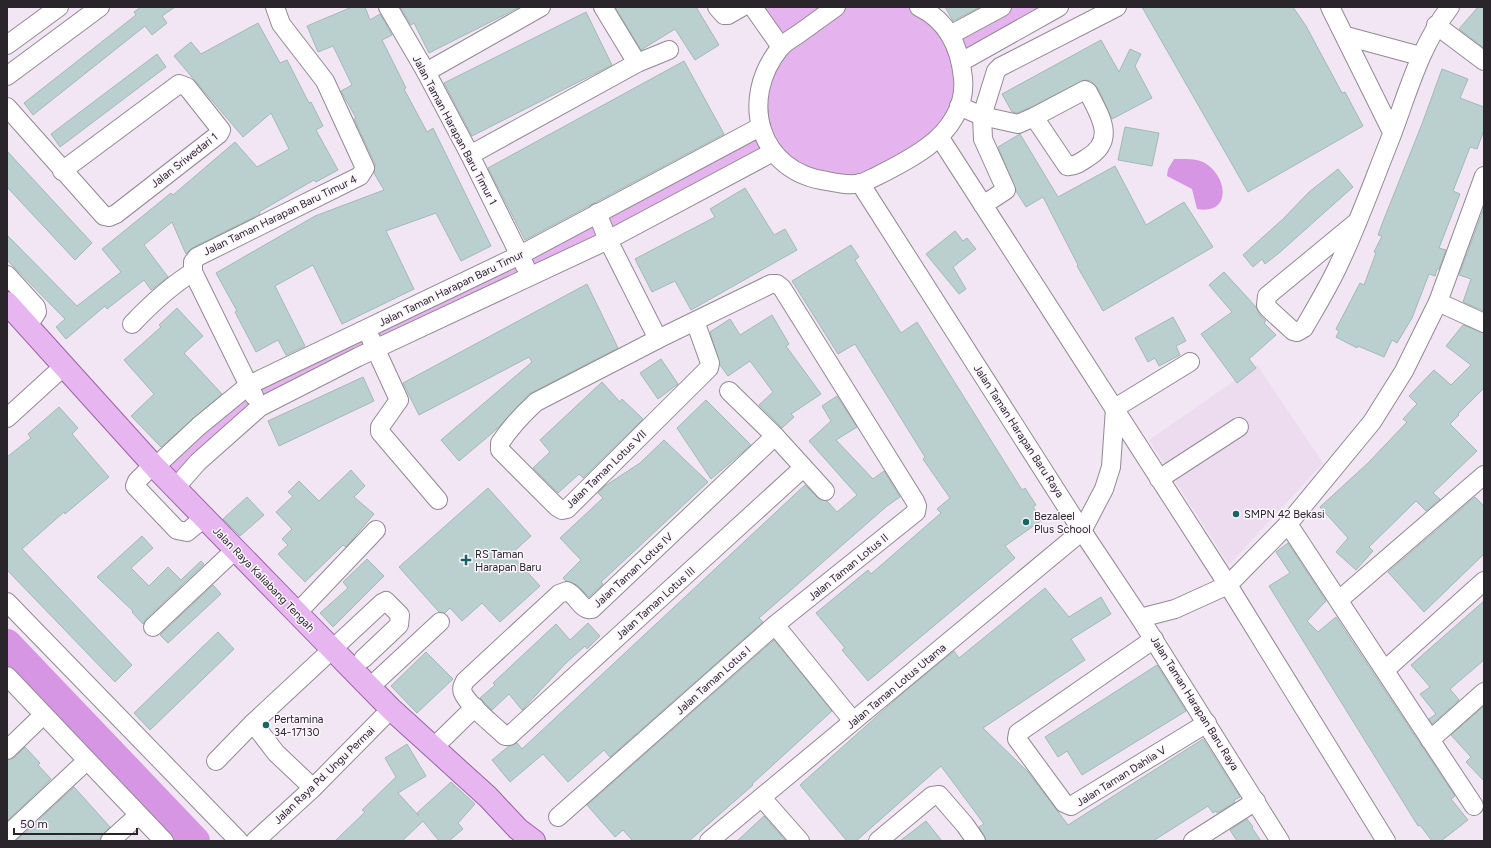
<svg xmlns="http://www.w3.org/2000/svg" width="1491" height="848" font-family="Figtree,sans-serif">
	<rect width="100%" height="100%" fill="#f2e6f4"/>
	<path fill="#eddbf0" d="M1257,365l66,98 -94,102 -80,-125z"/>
	<path fill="#e5b4ee" d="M753,7h166l31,28 52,-28h57l-98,55 -2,44 -53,57 -67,20 -66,-31 -513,255 -84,80 -21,-20 94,-82 511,-258 -1,-24 22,-56z"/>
	<path fill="#d796e3" d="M1174,159c10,0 23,-1 31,4 23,14 27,52 -8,46l-5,-20 -25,-13 1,-7z"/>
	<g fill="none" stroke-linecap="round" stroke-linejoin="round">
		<path stroke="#d796e3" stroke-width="30" d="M7,644l188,197"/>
	</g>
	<g fill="#bad0cf" stroke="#a3b9b8">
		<path d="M141,7h34l-13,9 5,7 -15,12 -7,-9 -112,89 -9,-12 112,-88 -2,-3z"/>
		<path d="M352,7h13l5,13 10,-6 12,21 -10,5 24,48 -2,1 23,43 6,-4 58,118 -30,15 -25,-48 -50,18 28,58 -72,35 -29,-59 -38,21 30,60 -19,9 -8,-15 -22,12 -21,-40 2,-1 -21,-38 99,-57 69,-26 -10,-17 1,-9 -21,-45 2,-1 -15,-27 11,-6 -19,-39 -15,6 -11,-26z"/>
		<path d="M400,7h120l-91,46 -15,-30 -3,2z"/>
		<path d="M615,7h81l23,38 -24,15 -20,-31 -34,21z"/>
		<path d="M945,7h35l-27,14z"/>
		<path d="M1142,7h151l13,19 36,67 3,-1 18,34 -115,66z"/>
		<path d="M1478,7h6v41l-25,-19z"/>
		<path d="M586,12l26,53 -140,71 -28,-53z"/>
		<path d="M258,23l22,40 7,-3 22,43 2,-1 12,24 -7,4 22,40 -22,12 -2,-2 -55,32 1,2 -68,34 -6,6 -14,-32 -28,23 24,32 -17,13 -7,-10 -37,29 -2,-3 -39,33 -10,-12 9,-8 -58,-59v-25l70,71 44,-34 -19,-23 69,-56 2,2 62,-53 22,25 32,-18 -18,-36 -28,24 -69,-81 17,-14 10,12z"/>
		<path d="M1101,40l18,32 11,-23 11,5 -6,12 17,32 -40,21 -15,-32 -6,-6 -6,-1 -56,28 -12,5 -5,-1 -10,-18z"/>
		<path d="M157,54l9,13 -106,80 -9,-13z"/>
		<path d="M684,61l40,73 -199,106 -37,-72z"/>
		<path d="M1442,69l26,10 -8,19 24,9v23l-7,19 -7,-2 -15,39 -2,5 7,3 -21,54 7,2 -7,19h-2l-2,7 -6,-2 -17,44 -15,25 -5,-3 -8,17 -26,-11 -1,2 -21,-11 3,-6 -3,-2 24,-46 4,2 12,-32 -2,-1 8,-16 -4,-1 6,-16 38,-95z"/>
		<path d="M1125,127l34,6 -7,33 -34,-6z"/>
		<path d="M1020,134l38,63 57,-31 31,59 38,-23 29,45 -110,64 -26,-45 1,-1 -35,-68 -17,10 -10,-16 -18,-44z"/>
		<path d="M7,151l85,92 -17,17 -68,-73z"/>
		<path d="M1338,169l15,18 -74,66 -14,11 -3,-5 -9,8 -10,-12 41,-37 25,-26z"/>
		<path d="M745,188l29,47 11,-6 12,21 -106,60 -16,-29 -23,11 -17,-33 80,-42 -5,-8z"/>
		<path d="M1484,208v103l-21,-9 8,-23 -12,-4z"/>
		<path d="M955,231l8,10 4,-3 9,11 -23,18 13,22 -7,5 -33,-40z"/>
		<path d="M851,245l8,12 -4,3 46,73 16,-11 105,168 3,-2 11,17 -3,2 9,13 -37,26 10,12 -147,123 -26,-31 3,-2 -29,-35 52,-43 3,4 70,-61 -4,-4 13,-11 -27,-39 2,-2 -70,-113 -17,10 -46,-73z"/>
		<path d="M1224,272l32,35 3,7 7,7 -2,2 12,12 -27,24 7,9 -19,15 -36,-49 31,-22 -23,-27z"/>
		<path d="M587,284l31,64 -89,46 -32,35 -38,32 -18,-21 91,-78 -3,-5 -110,58 -16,-32z"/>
		<path d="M177,308l26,28 -19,17 38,41 -61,53 -30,-31 23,-22 -30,-34 37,-33 -2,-2z"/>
		<path d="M772,315l17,29 -3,2 35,48 -30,20 3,3 -12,11 -23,-23 14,-13 -23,-31 -22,15 -8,-11 -10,-33 20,-13 10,16z"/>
		<path d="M1173,317l13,24 -10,5 4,9 -21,11 -4,-8 -7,4 -13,-24z"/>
		<path d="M1463,325l21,8v55l-26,26 1,1 -9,9 27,27 -44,42 7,6 -14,12 -10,-10 -47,46 4,4 -17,19 -20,-18 12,-14 -28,-31 48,-44 39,-41 -4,-3 14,-15 -8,-8 25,-26 17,15 20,-20 -25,-19z"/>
		<path d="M661,359l17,25 -20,15 -18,-26z"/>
		<path d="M363,377l11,24 -95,45 -11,-25z"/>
		<path d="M602,382l18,20 2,-3 21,20 -60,59 -4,-4 -21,19 -25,-25 17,-16 -10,-12z"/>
		<path d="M837,396l20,31 -21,13 37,39 11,-8 16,26 -13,9 -128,112 4,4 -153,135 -6,-7 -36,32 -25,-28 -33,28 -18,-22 17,-14 8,-3 5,6 283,-264 13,13 9,3 10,11 20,-17 -48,-54 22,-20 -9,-15z"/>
		<path d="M706,400l45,45 -40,34 -34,-51z"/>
		<path d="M59,407l19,21 -6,6 37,43 -44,37 -1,-2 -42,37 110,116 -17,17 -108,-112v-113l24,-19 -3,-4z"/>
		<path d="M664,440l44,42 -107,100 2,2 -14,13 -12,-12 -11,-4 -3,-3 18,-18 -21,-22 43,-40 -5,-5 7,-7 35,-23z"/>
		<path d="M351,470l14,16 -11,11 20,17 -28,33 -3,-2 -38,37 -27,-28 10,-9 -6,-6 10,-10 -16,-17 17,-16 -5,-4 11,-11 20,20z"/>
		<path d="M488,488l43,48 -20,18 29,32 -40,36 -18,-19 -20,18 -12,-13 -5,5 -6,-1 -40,-45z"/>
		<path d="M247,497l17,18 -24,21 -17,-17z"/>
		<path d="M1475,497l9,9v48l-60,58 -36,-40z"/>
		<path d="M142,536l11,12 -22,20 18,18 19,-19 13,13 20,-19 3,3 -58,55 -3,5 -11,-12 1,-1 -36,-34z"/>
		<path d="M1288,543l38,58 -19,20 11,11 18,-15 119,179 -4,3 17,21 -27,21h-9l-12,-16 -2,1 -149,-240 21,-13 -14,-21z"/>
		<path d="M367,559l17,17 -51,51 -13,-14 28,-25 -5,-6z"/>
		<path d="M213,585l8,9 -53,49 -8,-8z"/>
		<path d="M1045,588l24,29 32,-20 10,17 -40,25 14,21 -102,68 45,44 40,53 135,-86 37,58 -6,3 1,2 -18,11 -1,-2 -3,2 -5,-7 -55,35h-167l-7,-14 5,-3 -43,-58 -85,75h-9l-47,-56 104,-93 50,-41 5,7z"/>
		<path d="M1484,601v59l-34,29 9,11 -27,24 -3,-5 7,-5 -16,-20 10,-7 -19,-22z"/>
		<path d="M588,623l12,13 -13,13 -2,-3 -20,18 -43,46 -13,-16 -17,16 -12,-12 15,-13 -2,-2 63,-59 14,16z"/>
		<path d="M218,632l16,17 -84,81 -16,-17z"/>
		<path d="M774,640l58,71 -80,73 1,1 -64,56h-56l-10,-11 -8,7 -28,-32z"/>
		<path d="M426,652l27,27 -36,34 -26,-27z"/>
		<path d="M1157,665l29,46 -104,64 -15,-24 -9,6 -13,-20z"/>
		<path d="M1484,706v75l-18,-19 5,-5 -20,-22z"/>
		<path d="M407,744l19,32 -28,17 21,23 -2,-3 34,-31 24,22 -17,19 5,6 -14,12h-10l-16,-20 -21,20h-67l30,-29 -3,-2 34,-33 -11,-19z"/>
		<path d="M25,747l15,16 -2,2 13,14 -44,42v-61l7,-2z"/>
		<path d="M74,787l36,40 -7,7 -3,6 -84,1z"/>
		<path d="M764,816l22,25h-49z"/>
		<path d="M1247,819l6,8 -1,1 9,13h-24l-7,-11z"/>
		<path d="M926,821l16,20h-42z"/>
	</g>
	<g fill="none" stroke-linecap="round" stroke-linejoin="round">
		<defs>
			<g id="minor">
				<path d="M388,7l38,65 44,83 55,111"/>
				<path d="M603,7l34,56"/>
				<path d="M717,7l7,8h4l14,-8"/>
				<path d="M753,7l28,40"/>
				<path d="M836,7c-13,9 -26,19 -39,28 -6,4 -13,8 -17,13 -42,52 -21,124 47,133 10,2 24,5 34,2 5,-1 11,-5 16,-7 18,-9 34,-17 50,-29 22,-16 39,-40 36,-69 -3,-30 -15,-57 -44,-71"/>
				<path d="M1330,7l62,125"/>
				<path d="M1436,25l48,36"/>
				<path d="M950,35l52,-28"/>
				<path d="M1346,36l74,20"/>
				<path d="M7,45l52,-38"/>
				<path d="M961,62l98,-55"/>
				<path d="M426,72l115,-65"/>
				<path d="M7,76l93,-69"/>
				<path d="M959,106l23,10 36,8 16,-7 51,-27 3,2c12,24 29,48 -1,66 -6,4 -13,9 -20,8l-33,-49"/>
				<path d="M7,107l97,109 5,1 7,-3 103,-80 2,-4 -34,-43 -8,-3 -117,87"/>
				<path d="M940,138l288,447 158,256"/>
				<path d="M470,155l167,-92 32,-13"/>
				<path d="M860,183l222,348 58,87 140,223"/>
				<path d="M983,205l23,-15 -23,-51 -1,-23 14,-45 4,-4 117,-60"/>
				<path d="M597,213l11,27 50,99"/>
				<path d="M1358,221l-91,75 -1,9 2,3 25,23 4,1 7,-4c12,-21 25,-42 35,-64 20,-42 35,-85 52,-127 17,-45 29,-91 59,-130"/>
				<path d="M7,275l29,32 1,5 -9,14"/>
				<path d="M1438,302l46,21"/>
				<path d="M132,324c19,-20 38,-38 61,-52"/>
				<path d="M371,339l28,61 -19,27v5l58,68"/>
				<path d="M729,391l46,45 50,55"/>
				<path d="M254,396l-61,-124v-10l4,-5 163,-81 5,-8 -40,-87 -44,-57 -6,-17"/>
				<path d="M7,418l57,-52"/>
				<path d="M775,436l-183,173c-11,2 -15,-14 -25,-18l-8,3 -94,87c-2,4 -4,7 -2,12 5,12 32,33 42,43h4l294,-268"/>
				<path d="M153,465l-16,16 -2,5 42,44 10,2 18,-15"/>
				<path d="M155,467l44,-41 50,-41 271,-130 240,-128"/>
				<path d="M1159,479l80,-52"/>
				<path d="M176,487l22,-25 62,-55 98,-50 250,-117 165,-88"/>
				<path d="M1288,524l186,282"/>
				<path d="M1339,600l145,-125"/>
				<path d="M7,602l232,239"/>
				<path d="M297,613l79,-83"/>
				<path d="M1140,618l35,-9 53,-24 60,-61 84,-102 32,-51 34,-69 46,-126"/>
				<path d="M775,625l78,96"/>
				<path d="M153,627l83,-78"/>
				<path d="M1154,639l-136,94 -1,6 47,64 7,3 136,-83"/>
				<path d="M1385,670l99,-89"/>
				<path d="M7,676l157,165"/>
				<path d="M370,687l70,-65"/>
				<path d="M1430,740l54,-48"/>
				<path d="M433,748l42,-41"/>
				<path d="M7,750l29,-28"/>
				<path d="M216,761l37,-38"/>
				<path d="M313,788l-37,-35 -23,-30 129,-120 4,-2 14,14 -1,10 -36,34"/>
				<path d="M762,798l38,43"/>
				<path d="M558,817l217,-192 141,-113 1,-6 -2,-5 -133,-213 -5,-4h-6l-113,55 -122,63c-13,12 -26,26 -36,41v7l57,57 5,3 5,-1 142,-141 1,-5 -15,-42"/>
				<path d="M7,835l73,-68"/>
				<path d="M110,841l22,-20"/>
				<path d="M255,841l58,-53 78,-79"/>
				<path d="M709,841l373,-310 22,-42 7,-22 4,-59 75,-46"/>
				<path d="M878,841l54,-45 7,-1 26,30 11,16"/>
				<path d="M1193,841l63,-40"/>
			</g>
			<path id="major" d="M7,303l148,164 142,146 94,96 97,88 30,32 16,12"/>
		</defs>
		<use href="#minor" stroke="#948896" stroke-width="20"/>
		<use href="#major" stroke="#9a63a4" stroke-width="24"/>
		<use href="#minor" stroke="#fff" stroke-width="18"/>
		<use href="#major" stroke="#e7b5f0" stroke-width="22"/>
	</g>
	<g fill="#176665" stroke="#fcf5fe" stroke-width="1.5">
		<circle cx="1236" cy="514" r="4"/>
		<circle cx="1026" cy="522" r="4"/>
		<path d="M464 554h4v4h4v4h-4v4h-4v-4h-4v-4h4z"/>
		<circle cx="266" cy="725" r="4"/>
	</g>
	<g text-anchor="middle" stroke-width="3" stroke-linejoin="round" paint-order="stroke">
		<g font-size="11" fill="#29252a" stroke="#fcf5fe">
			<text transform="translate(455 130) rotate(62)" y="4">Jalan Taman Harapan Baru Timur 1</text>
			<text transform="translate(184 160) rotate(-38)" y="4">Jalan Sriwedari 1</text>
			<text transform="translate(280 215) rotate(-26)" y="4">Jalan Taman Harapan Baru Timur 4</text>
			<text transform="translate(451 288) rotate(-26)" y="4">Jalan Taman Harapan Baru Timur</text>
			<text transform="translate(1019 431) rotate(57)" y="4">Jalan Taman Harapan Baru Raya</text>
			<text transform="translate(606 469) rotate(-44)" y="4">Jalan Taman Lotus VII</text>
			<text transform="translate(848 567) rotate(-39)" y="4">Jalan Taman Lotus II</text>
			<text transform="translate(633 570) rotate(-43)" y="4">Jalan Taman Lotus IV</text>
			<text transform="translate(264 579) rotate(46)" y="4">Jalan Raya Kaliabang Tengah</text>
			<text transform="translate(655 603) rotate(-42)" y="4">Jalan Taman Lotus III</text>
			<text transform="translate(713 680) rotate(-42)" y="4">Jalan Taman Lotus I</text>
			<text transform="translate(896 686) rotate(-40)" y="4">Jalan Taman Lotus Utama</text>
			<text transform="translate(1195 703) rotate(58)" y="4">Jalan Taman Harapan Baru Raya</text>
			<text transform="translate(324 775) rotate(-44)" y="4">Jalan Raya Pd. Ungu Permai</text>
			<text transform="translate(1121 776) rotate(-32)" y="4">Jalan Taman Dahlia V</text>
		</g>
		<g font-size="11" fill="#29252a" stroke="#fcf5fe" text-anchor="start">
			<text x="1244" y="518">SMPN 42 Bekasi</text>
			<text x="1034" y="520">Bezaleel<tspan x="1034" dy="13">Plus School</tspan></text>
			<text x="475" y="558">RS Taman<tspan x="475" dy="13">Harapan Baru</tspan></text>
			<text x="274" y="723">Pertamina<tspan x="274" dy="13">34-17130</tspan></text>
		</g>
	</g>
	<rect width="1491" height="848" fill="none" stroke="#29252a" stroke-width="16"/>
	<path d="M14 828v6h123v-6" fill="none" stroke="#29252a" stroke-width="2"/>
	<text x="20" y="828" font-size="12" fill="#29252a" stroke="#fcf5fe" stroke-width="3" paint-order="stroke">50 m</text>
</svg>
